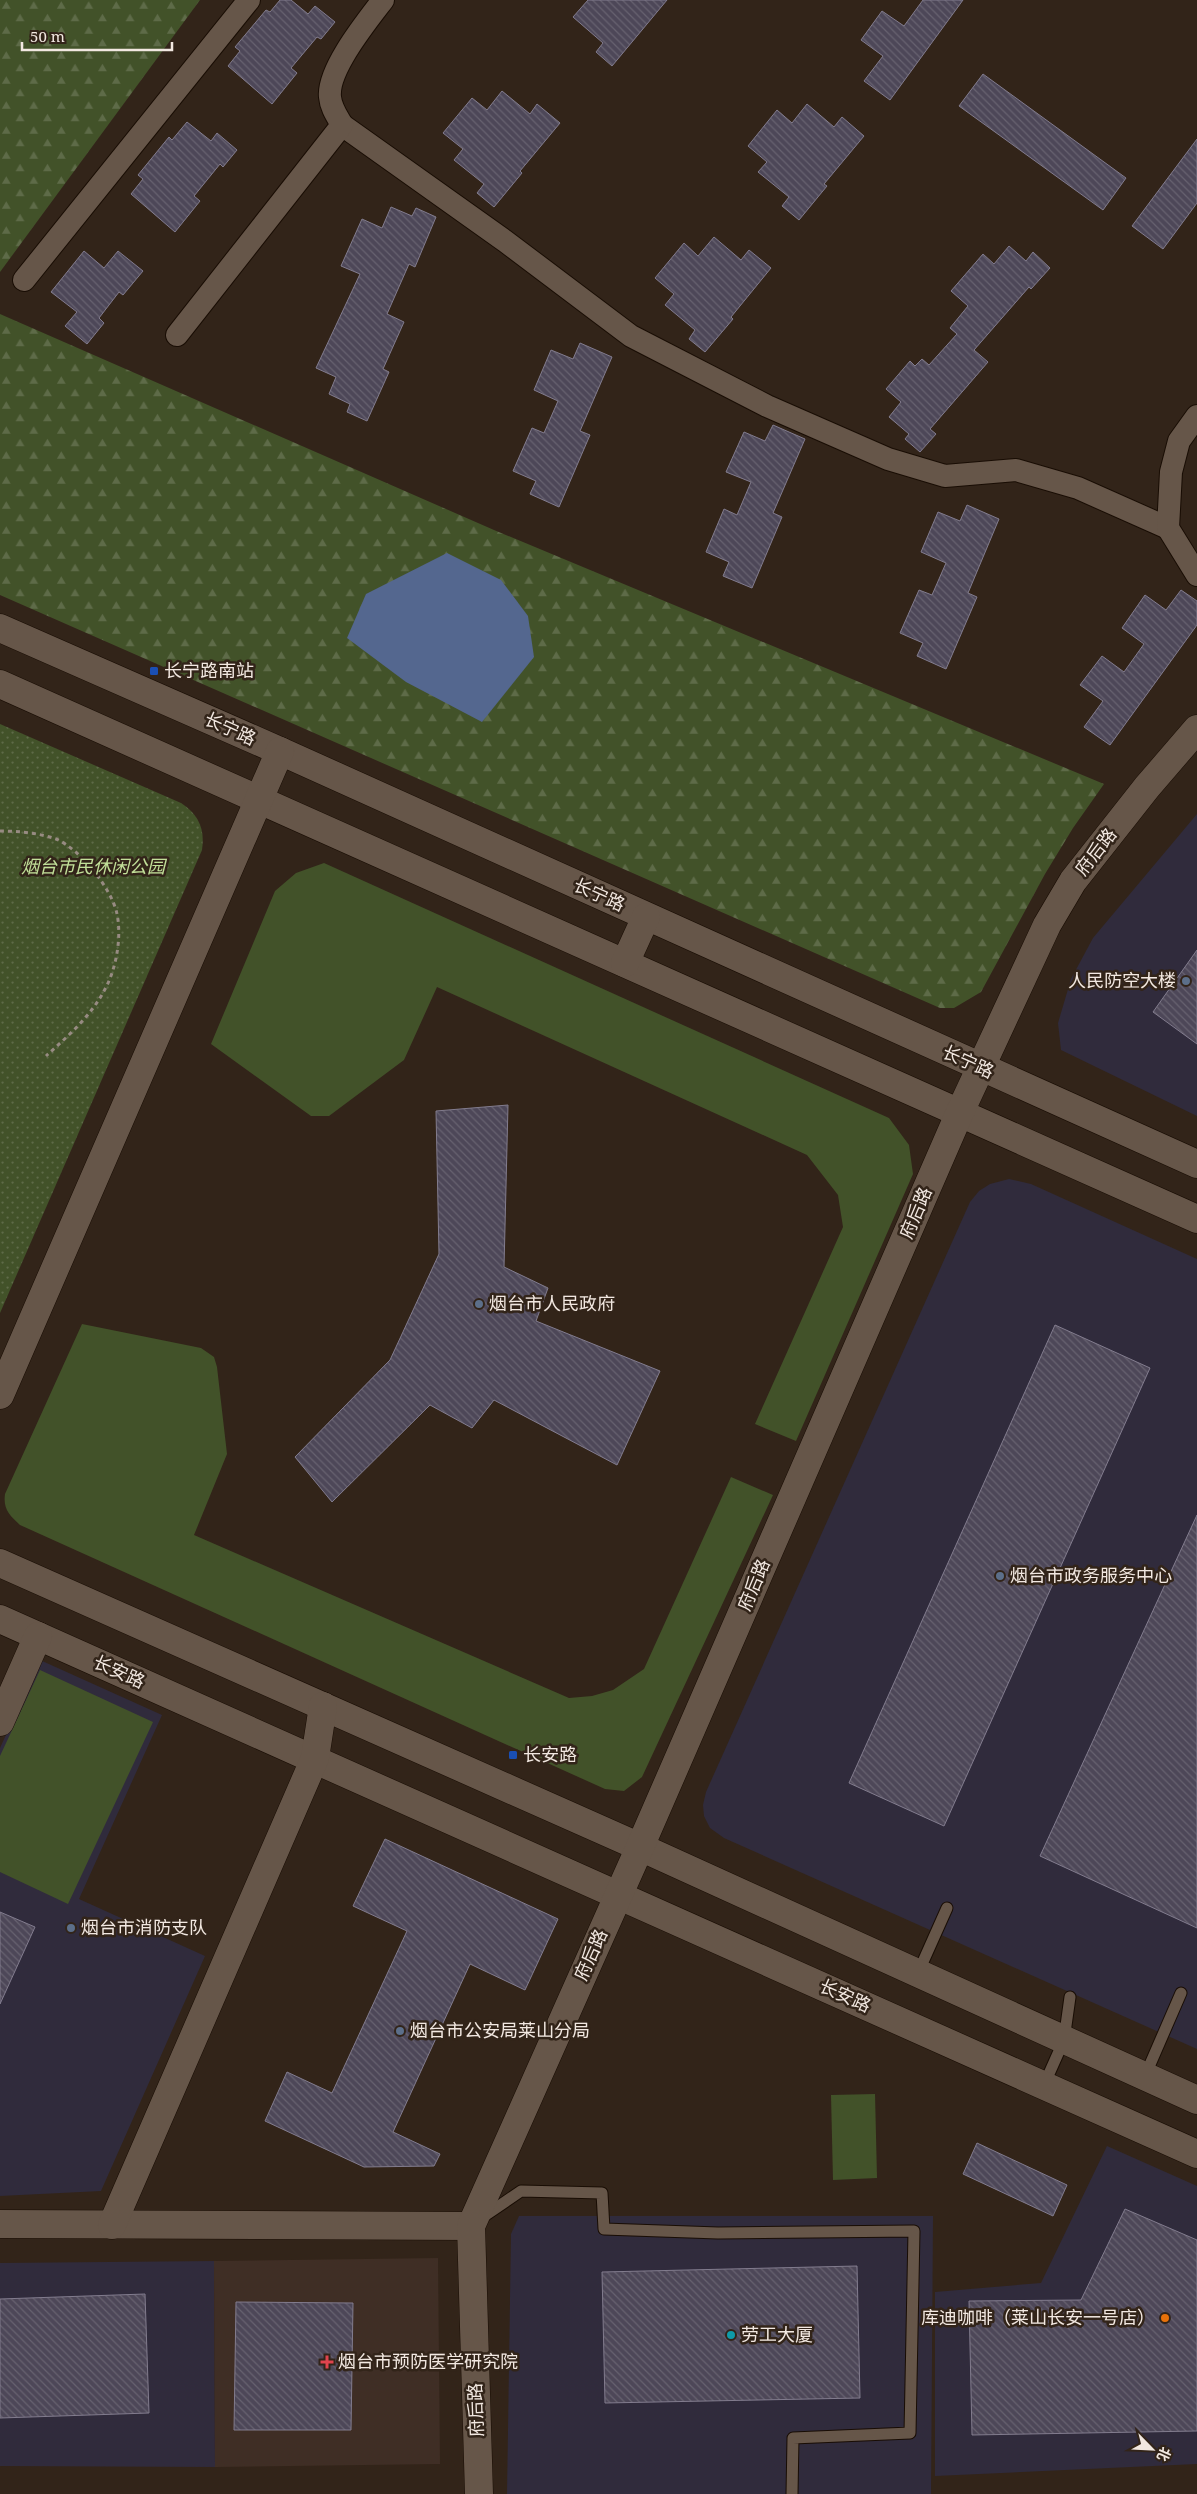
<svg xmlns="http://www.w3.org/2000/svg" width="1197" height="2494" font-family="'Noto Serif','Noto Sans SC',serif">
	<defs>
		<pattern id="forest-firs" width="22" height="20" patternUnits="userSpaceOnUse" patternTransform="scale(1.25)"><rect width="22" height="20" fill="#425229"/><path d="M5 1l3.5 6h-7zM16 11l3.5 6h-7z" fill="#5e6b48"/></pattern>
		<pattern id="park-dots" width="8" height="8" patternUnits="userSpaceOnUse" patternTransform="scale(1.25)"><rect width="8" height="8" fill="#425229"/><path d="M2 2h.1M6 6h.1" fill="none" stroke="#5e6b48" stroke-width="1.8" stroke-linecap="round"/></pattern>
		<pattern id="building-back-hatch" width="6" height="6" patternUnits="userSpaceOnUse" patternTransform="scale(1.25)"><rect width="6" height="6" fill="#4d4758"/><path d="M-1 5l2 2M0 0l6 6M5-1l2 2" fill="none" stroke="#676270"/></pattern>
	</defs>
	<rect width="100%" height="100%" fill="#322419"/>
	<g fill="#302b3c">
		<path d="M1197,814v302l-136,-66 -3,-27 13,-44 22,-41z"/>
		<path d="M1009,1179l22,5 166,75v790l-473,-211 -14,-10 -6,-12 -1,-11 3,-13 264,-590 9,-11 11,-7z"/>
		<path d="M40,1660l122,55 -83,184 126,57 -104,235 -101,5v-448z"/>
		<path d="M1107,2146l90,40v278l-262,12v-184l106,-9z"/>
		<path d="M519,2216h414l-2,278h-424l4,-260z"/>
		<path d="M214,2261l1,206 -215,-1v-203z"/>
	</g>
	<path fill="#3f2e25" d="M438,2258l2,206 -225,3 -1,-206z"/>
	<g fill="#425229">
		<path d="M324,863l565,255 20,27 4,29 -117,267 -41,-17 88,-197 -5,-32 -31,-40 -370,-168 -33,73 -75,56h-18l-100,-72 64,-153 21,-18z"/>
		<path d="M82,1324l119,24 13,9 3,10 10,87 -33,81 375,163 23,-2 21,-6 31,-21 87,-192 42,18 -131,282 -18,14 -19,-2 -585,-264c-11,-10 -17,-16 -15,-31z"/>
		<path d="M40,1670l113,52 -85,182 -68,-32v-116z"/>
		<path d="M875,2094l2,84 -44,2 -2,-85z"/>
	</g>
	<g fill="url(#forest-firs)">
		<path d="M0,0h200l-200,272z"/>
		<path d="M0,314l494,216 610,254 -31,44 -28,46 -64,118 -27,16h-14l-940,-413z"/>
	</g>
	<path fill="url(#park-dots)" d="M0,724l181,79c18,12 24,26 21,47l-202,463z"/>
	<path fill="#54678f" d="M447,553l54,27 27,36 6,41 -52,65 -76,-40 -59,-44 19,-44z"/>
	<g fill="url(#building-back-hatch)" stroke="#827c8e">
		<path d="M280,0h11l17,14 7,-8 20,16 -14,17 -4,-2 -26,31 6,5 -25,31 -44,-38 12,-15 -5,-4 31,-37 4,2z"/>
		<path d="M588,0h79l-55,66 -16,-14 7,-9 -30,-26z"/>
		<path d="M923,0h40l-73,100 -26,-19 19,-25 -22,-16 21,-29 22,15z"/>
		<path d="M983,74l143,104 -23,32 -144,-104z"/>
		<path d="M502,91l28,23 7,-10 23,19 -40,48 2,2 -28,34 -17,-14 7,-9 -30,-24 9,-11 -20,-16 29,-35 15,12z"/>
		<path d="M807,104l27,23 8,-10 22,19 -40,48 3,2 -28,34 -17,-14 7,-9 -31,-25 9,-10 -19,-16 29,-36 15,13z"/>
		<path d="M187,122l24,19 6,-8 20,17 -14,17 -3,-3 -26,32 6,5 -25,31 -44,-38 12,-15 -5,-4 31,-38 3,3z"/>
		<path d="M1197,139v64l-34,46 -31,-23z"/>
		<path d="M391,207l21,9 4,-8 20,9 -21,50 -6,-3 -22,50 17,8 -21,47 6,3 -22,49 -20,-9 3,-8 -21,-10 7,-17 -20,-9 44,-94 -19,-8 21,-47 20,9z"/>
		<path d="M714,237l27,23 8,-10 22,18 -40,49 2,2 -28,33 -16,-13 6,-9 -30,-25 9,-11 -19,-16 29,-35 14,13z"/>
		<path d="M1009,246l17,15 7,-9 17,16 -19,21 -2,-2 -55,63 14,12 -58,67 6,5 -16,18 -15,-13 4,-5 -20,-17 12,-15 -15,-13 24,-28 5,5 7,-7 7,6 28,-31 -7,-6 18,-22 -17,-15 32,-37 11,10z"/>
		<path d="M84,251l20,17 14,-17 25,20 -20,24 -4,-3 -20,26 5,5 -17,21 -22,-18 12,-14 -26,-20z"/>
		<path d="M580,343l32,14 -32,74 10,4 -31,72 -29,-13 6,-13 -23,-10 19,-43 12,5 14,-32 -24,-11 17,-40 22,9z"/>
		<path d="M773,425l32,14 -32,74 9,4 -30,71 -29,-12 6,-14 -23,-10 18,-43 13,6 14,-33 -25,-10 18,-40 21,9z"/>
		<path d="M967,505l32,14 -31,74 9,4 -31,72 -29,-13 6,-13 -23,-10 19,-43 13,5 14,-32 -25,-11 17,-40 22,9z"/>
		<path d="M1181,590l16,11v24l-87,120 -26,-18 19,-26 -23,-16 22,-29 22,16 20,-28 -22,-16 23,-33 21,15z"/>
		<path d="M1197,950v94l-44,-32z"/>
		<path d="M508,1105l-4,162 44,21 -12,33 124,50 -43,94 -123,-65 -22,28 -42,-23 -98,97 -37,-45 95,-97 49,-106 -3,-143z"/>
		<path d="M1055,1325l95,43 -206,458 -95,-43z"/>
		<path d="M1197,1515v413l-157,-72z"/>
		<path d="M385,1839l173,80 -33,71 -55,-26 -77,168 47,22 -6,12 -70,1 -99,-46 22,-49 45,21 75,-162 -54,-25z"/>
		<path d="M0,1912l35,15 -35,77z"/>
		<path d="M977,2143l90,42 -14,31 -90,-42z"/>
		<path d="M1125,2209l72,31v191l-225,4 -3,-134 112,-1z"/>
		<path d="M857,2266l3,132 -255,5 -3,-131z"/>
		<path d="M145,2294l4,119 -149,5v-119z"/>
		<path d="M236,2302l117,1 -2,127h-117z"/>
	</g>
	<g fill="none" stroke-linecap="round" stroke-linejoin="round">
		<defs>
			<g id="lane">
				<path d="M918,1973l29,-65"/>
				<path d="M1145,2076l36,-83"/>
				<path d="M1044,2085l20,-45 6,-43"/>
				<path d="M480,2219l41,-28 81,2 2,36 114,4 196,-2 -4,202 -117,5 -1,56"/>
			</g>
			<g id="street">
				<path d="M342,125l163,116 126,95 136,70 121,53 57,17 71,-6 62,18 90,40"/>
				<path d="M24,280l225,-280"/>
				<path d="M177,335l165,-210c-5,-9 -11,-17 -12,-28 -3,-27 37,-76 53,-97"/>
				<path d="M1197,416l-18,25 -8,31 -3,56 29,47"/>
			</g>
			<g id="secondary">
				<path d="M0,628l280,123 917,413"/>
				<path d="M0,684l1197,535"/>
				<path d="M625,963l21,-46"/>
				<path d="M0,1395l280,-644"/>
				<path d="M0,1563l640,284 557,253"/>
				<path d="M0,1619l1197,535"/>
				<path d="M0,1722l38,-86"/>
				<path d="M0,2224l471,2"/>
				<path d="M112,2225l203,-467 8,-52"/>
				<path d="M479,2494l-8,-268 169,-379 320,-735 87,-187 26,-44 74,-94 50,-58"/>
			</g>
		</defs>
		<use href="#lane" stroke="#190d04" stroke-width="13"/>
		<use href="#street" stroke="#190d04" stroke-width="24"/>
		<use href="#secondary" stroke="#190d04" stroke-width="29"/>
		<path stroke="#978b82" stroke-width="3" stroke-dasharray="4 4" stroke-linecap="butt" d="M0,831c18,0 39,2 56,8 24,10 56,50 61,75 5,24 -1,56 -13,77 -14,26 -37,46 -58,65"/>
		<use href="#lane" stroke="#665649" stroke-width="11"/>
		<use href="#street" stroke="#665649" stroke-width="22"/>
		<use href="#secondary" stroke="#665649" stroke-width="28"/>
	</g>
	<g fill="#1a4fb4" stroke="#322419" stroke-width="2">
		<rect x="149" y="666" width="10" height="10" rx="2.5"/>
		<rect x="508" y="1750" width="10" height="10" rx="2.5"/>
	</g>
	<g fill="#5c6f8a" stroke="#322419" stroke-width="2">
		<circle cx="1186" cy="981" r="5"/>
		<circle cx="479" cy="1304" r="5"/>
		<circle cx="1000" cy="1576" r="5"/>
		<circle cx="71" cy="1928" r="5"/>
		<circle cx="400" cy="2031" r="5"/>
	</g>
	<circle fill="#e8710a" stroke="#322419" stroke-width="2" cx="1165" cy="2318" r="5"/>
	<circle fill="#0f9aa8" stroke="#322419" stroke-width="2" cx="731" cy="2335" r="5"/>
	<path fill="#e0444e" stroke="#322419" stroke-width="2" d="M324.5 2354.5h5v5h5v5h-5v5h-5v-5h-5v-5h5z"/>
	<g text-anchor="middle" stroke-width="5" stroke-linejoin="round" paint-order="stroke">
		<g font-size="18" fill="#f2e8e1" stroke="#322419" text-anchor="start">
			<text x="164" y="677">长宁路南站</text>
			<text x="1176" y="987" text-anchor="end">人民防空大楼</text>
			<text x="489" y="1310">烟台市人民政府</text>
			<text x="1010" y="1582">烟台市政务服务中心</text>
			<text x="523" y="1761">长安路</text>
			<text x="81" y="1934">烟台市消防支队</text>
			<text x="410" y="2037">烟台市公安局莱山分局</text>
			<text x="1155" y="2324" text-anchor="end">库迪咖啡（莱山长安一号店）</text>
			<text x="741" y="2341">劳工大厦</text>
			<text x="338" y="2368">烟台市预防医学研究院</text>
		</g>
		<g font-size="18" fill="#f2e8e1" stroke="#322419">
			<text transform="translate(230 729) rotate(24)" y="6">长宁路</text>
			<text transform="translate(1096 852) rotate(-52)" y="6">府后路</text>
			<text transform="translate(599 895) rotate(24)" y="6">长宁路</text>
			<text transform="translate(968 1062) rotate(24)" y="6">长宁路</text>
			<text transform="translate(916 1213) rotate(-67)" y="6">府后路</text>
			<text transform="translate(754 1585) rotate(-67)" y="6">府后路</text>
			<text transform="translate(119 1672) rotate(24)" y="6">长安路</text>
			<text transform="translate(591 1955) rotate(-66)" y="6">府后路</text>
			<text transform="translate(845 1996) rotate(24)" y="6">长安路</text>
			<text transform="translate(476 2410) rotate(-92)" y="6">府后路</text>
		</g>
		<g font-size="18" font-style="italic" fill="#c2e099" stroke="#322419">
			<text x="93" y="873">烟台市民休闲公园</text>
		</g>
	</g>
	<g transform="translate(1152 2449) rotate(114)" stroke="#322419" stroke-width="4" paint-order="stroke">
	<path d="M0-4L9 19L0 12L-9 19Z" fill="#f2e8e1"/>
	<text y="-8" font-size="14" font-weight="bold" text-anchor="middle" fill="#f2e8e1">北</text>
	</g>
	<path d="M22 42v8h150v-8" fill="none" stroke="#f2e8e1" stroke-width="2.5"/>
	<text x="30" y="42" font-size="15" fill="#f2e8e1" stroke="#322419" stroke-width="4" paint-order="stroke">50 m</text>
</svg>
